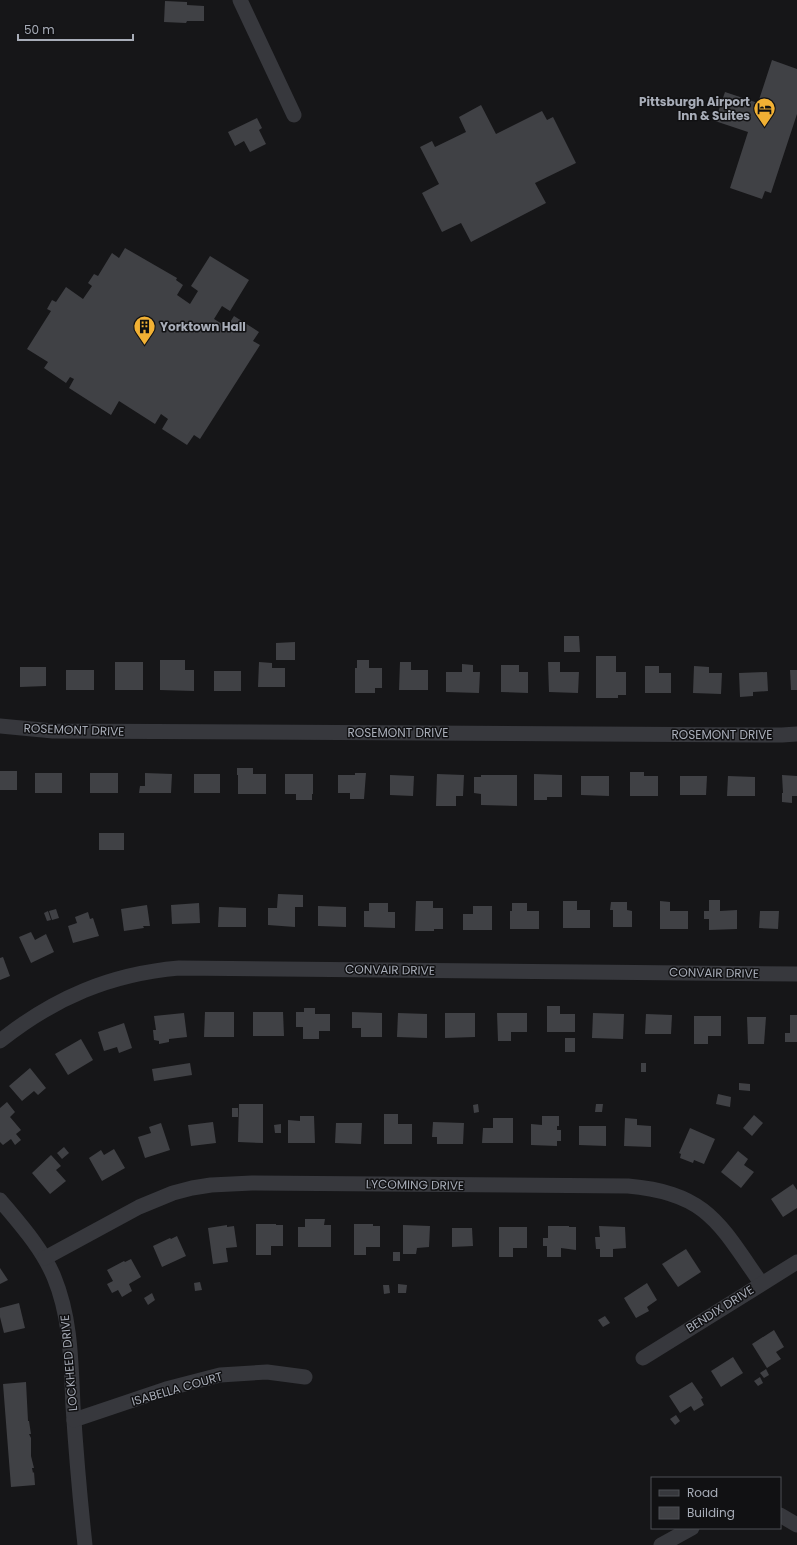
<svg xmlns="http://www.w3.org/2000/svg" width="797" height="1545" font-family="Poppins,sans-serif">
	<rect width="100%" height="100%" fill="#161618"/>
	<g fill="#404145">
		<path d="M165,1l22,1v3l17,1v15h-17l-1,2 -22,-1z"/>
		<path d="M772,60l25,9v45l-26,79 -6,-2 -3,8 -32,-11 18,-56 -33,-11 10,-29 33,11z"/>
		<path d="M481,105l15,29 46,-23 5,9 6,-3 23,46 -41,20 11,20 -75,39 -10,-19 -19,9 -20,-39 17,-9 -19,-37 12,-6 3,6 31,-15 -7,-15z"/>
		<path d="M257,118l5,10 -3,2 7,14 -16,8 -6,-11 -9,5 -7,-14z"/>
		<path d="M125,248l52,30 -1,2 7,5 -6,10 13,9 8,-13 -7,-5 19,-30 39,24 -19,31 -8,-5 -8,13 13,8 7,-11 25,16 -6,9 7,4 -60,94 -6,-4 -7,10 -25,-16 6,-10 -7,-5 -6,10 -36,-23 -8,14 -42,-27 5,-9 -4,-2 -4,6 -22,-15 4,-6 -21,-13 24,-38 -4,-2 5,-9 4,2 10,-15 17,12 9,-13 -4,-3 6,-9 4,2 14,-23 7,5z"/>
		<path d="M564,636h15l1,16h-16z"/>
		<path d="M295,642v18h-19v-17z"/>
		<path d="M596,656h20v16h10v23h-8v3h-22z"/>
		<path d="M160,660h25v10h9v21l-34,-1z"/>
		<path d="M357,660h12v8h13v20h-7v5h-20v-25h2z"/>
		<rect x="115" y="662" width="28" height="28"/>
		<path d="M259,662l13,1v5h13v19h-27z"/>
		<path d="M400,662h11v8h17v20h-29z"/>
		<path d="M548,662h12v10h19l-1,21 -29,-1z"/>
		<path d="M462,664l11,1v7h7l-1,21 -33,-1v-20h16z"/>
		<path d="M501,665h18v7h9v21l-27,-1z"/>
		<path d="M645,666h14v7h12v20h-26z"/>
		<path d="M694,666l15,1v6h13l-1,21 -28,-1z"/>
		<path d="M20,667h26v19l-26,1z"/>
		<rect x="66" y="670" width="28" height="20"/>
		<path d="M790,670h7v20h-6z"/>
		<rect x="214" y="671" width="27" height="20"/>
		<path d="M767,672l1,19 -15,1v4l-13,1 -1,-24z"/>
		<path d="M237,768h16v6h13v20h-28v-19h-1z"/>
		<rect x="0" y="771" width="17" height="19"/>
		<path d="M630,772h14v4h14v20h-28z"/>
		<rect x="35" y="773" width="27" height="20"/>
		<rect x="90" y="773" width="28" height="20"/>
		<path d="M145,773l27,1 -1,19h-32l1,-7h5z"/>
		<path d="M355,773h11l-2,26h-14v-6h-12v-18h17z"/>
		<rect x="194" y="774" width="26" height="19"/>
		<path d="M285,774h28v20h-1v6h-16v-6h-11z"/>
		<path d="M437,774l27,1 -1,21h-7v10h-20z"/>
		<path d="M534,774l28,1v22h-15v3h-13z"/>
		<path d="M390,775l24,1 -1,20 -23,-1z"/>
		<path d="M481,775h36v31l-36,-1v-11l-7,-1v-16h7z"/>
		<path d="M782,775l15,1v20h-5v7l-10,-1v-9h1z"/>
		<path d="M581,776h28v20l-28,-1z"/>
		<path d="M680,776h27l-1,19h-26z"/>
		<path d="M728,776l27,1v19h-28z"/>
		<rect x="99" y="833" width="25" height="17"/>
		<path d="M278,894l25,1v12h-8v20l-27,-2v-17h9z"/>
		<path d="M709,900h11v11l17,-1v19l-28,1v-11h-5v-8h5z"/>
		<path d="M416,901h17v7h10v21h-9v2h-19z"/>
		<path d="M563,901h14v9h13v18h-27z"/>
		<path d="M660,901l10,1v9h18v18h-28z"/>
		<path d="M611,902h16v8l5,1v16h-19v-17h-3z"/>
		<path d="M199,903l1,20 -28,1 -1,-19z"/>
		<path d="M369,903h19v9h7v16l-31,-1v-16h5z"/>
		<path d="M512,903h15v8h12v18h-29v-18h2z"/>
		<path d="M147,905l3,21h-7l1,2 -20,3 -3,-22z"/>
		<path d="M318,906l28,1v20l-28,-1z"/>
		<path d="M473,906h19v24h-29v-16h10z"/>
		<path d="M219,907l27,1v19h-28z"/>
		<path d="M56,909l3,9 -7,2 -3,-9z"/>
		<path d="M48,911l3,9 -4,1 -3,-8z"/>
		<path d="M760,911h19l-1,18 -19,-1z"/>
		<path d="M88,912l2,7 3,-1 6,18 -26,7 -5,-17 9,-3 -2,-6z"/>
		<path d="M31,932l4,8 11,-6 8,18 -23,11 -12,-26z"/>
		<path d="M3,957l7,19 -10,4v-22z"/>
		<path d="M547,1006h13v8h15v18h-28z"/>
		<path d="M304,1008h11v6h15v17h-11v8h-16v-12h-7v-15h8z"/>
		<path d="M205,1012h29v25h-30z"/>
		<path d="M253,1012h30l1,24h-31z"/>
		<path d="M352,1012l30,1v24h-21v-9h-9z"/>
		<path d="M184,1013l3,24 -18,2v3l-10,2v-3l-5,-1 -1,-10h3l-2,-14z"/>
		<path d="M398,1013l29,1v24l-30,-1z"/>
		<path d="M445,1013h30v24l-30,1z"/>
		<path d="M497,1013h30v19h-16v9h-13z"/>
		<path d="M593,1013l31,1 -1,25 -31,-1z"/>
		<path d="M646,1014l26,1 -1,19h-26z"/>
		<path d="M790,1015h7v27h-12v-9h5z"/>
		<path d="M694,1016h27v20h-13v8h-14z"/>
		<path d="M747,1017h19l-2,27h-16z"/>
		<path d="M124,1023l8,25 -13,5 -2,-6 -13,4 -6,-19z"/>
		<rect x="565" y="1038" width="10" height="14"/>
		<path d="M81,1039l12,21 -25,15 -13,-21z"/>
		<path d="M190,1063l2,12 -38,6 -2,-12z"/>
		<rect x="641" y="1063" width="5" height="9"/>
		<path d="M30,1068l16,20 -8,7 -4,-4 -12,10 -13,-15z"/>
		<path d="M739,1083l11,1v7l-11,-1z"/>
		<path d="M718,1094l13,3 -1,10 -14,-3z"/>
		<path d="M7,1102l8,10 -5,5 11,13 -5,4 5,6 -6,5 -4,-6 -8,6 -3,-3v-34z"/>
		<path d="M239,1104h24v39l-25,-1z"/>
		<path d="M478,1104l1,8 -5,1 -1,-8z"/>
		<path d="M596,1104h7l-1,8h-7z"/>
		<rect x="232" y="1108" width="6" height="9"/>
		<path d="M384,1114h14v10h14v20h-28z"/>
		<path d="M754,1115l9,8 -11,13 -9,-8z"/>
		<path d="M300,1116h14l1,27h-27v-23l12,1z"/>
		<path d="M542,1116h17v10h-2v4h4v11h-4v5l-26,-1v-21l11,1z"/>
		<path d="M493,1118h20v25h-31l1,-15h10z"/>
		<path d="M625,1118l12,1v6l14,1v21l-27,-1z"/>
		<path d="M213,1122l3,21 -25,3 -3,-21z"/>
		<path d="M433,1122l31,1 -1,21h-26v-7h-5z"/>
		<path d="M161,1123l9,27 -25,8 -7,-21 13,-4 -2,-6z"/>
		<path d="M336,1123h26l-1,21 -26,-1z"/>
		<path d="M281,1124v9h-6l-1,-8z"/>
		<path d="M579,1126h27v20l-27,-1z"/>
		<path d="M690,1128l25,11 -11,25 -10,-4 -1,3 -13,-5 1,-4 -2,-1z"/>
		<path d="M64,1147l5,6 -7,6 -5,-6z"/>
		<path d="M114,1149l11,19 -23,13 -13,-23 12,-8 3,5z"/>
		<path d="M738,1151l10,8 -4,6 10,7 -13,16 -20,-16z"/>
		<path d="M51,1155l10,11 -5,4 10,11 -16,13 -18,-21z"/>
		<path d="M793,1184l4,6v18l-14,9 -12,-18z"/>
		<path d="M305,1219h20l-1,6h7v22h-33v-20h7z"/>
		<path d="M256,1224h20v1h7v21h-12v9h-15z"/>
		<path d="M354,1224h19v2h7v21h-14v8h-12z"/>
		<path d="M227,1225v2l7,-1 3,21 -11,1 2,14 -15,2 -5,-36z"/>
		<path d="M403,1225l27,1 -1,21 -12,1 -1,6h-13z"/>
		<path d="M548,1226h21v1h7v23l-15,-2v9h-14v-11h-4v-8h5z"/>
		<path d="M599,1226l26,1 1,21 -13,1v8h-13v-8h-4l-1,-12h5z"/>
		<path d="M499,1227h28v21h-14v9h-14z"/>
		<path d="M452,1228h20l1,18 -21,1z"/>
		<path d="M177,1236l9,20 -24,11 -9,-21 17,-8 1,1z"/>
		<path d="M686,1249l15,23 -23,15 -16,-23z"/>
		<rect x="393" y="1252" width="7" height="9"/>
		<path d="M131,1259l10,18 -12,7 3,7 -10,6 -4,-7 -6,3 -5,-9 6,-3 -6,-11 17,-9 1,1z"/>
		<path d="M0,1268l8,12 -8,4z"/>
		<path d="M200,1282l2,8 -7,1 -1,-8z"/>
		<path d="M647,1283l10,17 -10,7 2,4 -13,7 -12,-20z"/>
		<path d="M398,1284l9,1 -1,8h-8z"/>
		<path d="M383,1285h6l1,8 -6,1z"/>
		<path d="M152,1293l3,7 -7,5 -4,-7z"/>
		<path d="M19,1303l6,25 -21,5 -4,-16v-9z"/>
		<path d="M605,1316l5,7 -7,4 -5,-7z"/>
		<path d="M774,1330l10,17 -8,5 5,7 -14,9 -15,-24z"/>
		<path d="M733,1357l10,16 -22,14 -10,-16z"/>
		<path d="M766,1369l3,6 -5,3 -4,-5z"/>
		<path d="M760,1377l3,6 -5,3 -4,-5z"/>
		<path d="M26,1382l2,39h1l2,13h-2l2,4v18l3,12h-2l1,5 1,-1 1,13 -24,2 -8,-103z"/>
		<path d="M692,1382l11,16 -2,1 3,6 -10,6 -3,-5 -11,7 -11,-17z"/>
		<path d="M676,1415l4,6 -5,4 -5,-6z"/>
	</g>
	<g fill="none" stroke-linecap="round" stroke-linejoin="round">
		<g stroke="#37383d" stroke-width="15">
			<path d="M240,0l54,115"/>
			<path d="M0,726l53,5 729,4 15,-1"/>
			<path d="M0,1041c54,-43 110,-67 179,-73l618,6"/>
			<path d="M0,1200c20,24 42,48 54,77 17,41 17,85 19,129 3,46 7,93 12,139"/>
			<path d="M45,1258l94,-51 34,-14 19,-5 19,-3 41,-2 376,3c79,7 91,37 133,97"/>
			<path d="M643,1358l154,-96"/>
			<path d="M74,1420l92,-31 54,-14 47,-3 38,5"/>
			<path d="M780,1515l17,10"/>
			<path d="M661,1545l31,-17"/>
		</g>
	</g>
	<defs>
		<symbol id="hotel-pin" viewBox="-11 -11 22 30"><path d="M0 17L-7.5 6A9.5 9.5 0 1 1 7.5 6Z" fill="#f2b134" stroke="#111113"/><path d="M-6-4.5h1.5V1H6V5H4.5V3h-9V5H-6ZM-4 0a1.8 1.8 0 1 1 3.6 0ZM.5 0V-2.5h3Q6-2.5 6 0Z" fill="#111"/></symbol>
		<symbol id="building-pin" viewBox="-11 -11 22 30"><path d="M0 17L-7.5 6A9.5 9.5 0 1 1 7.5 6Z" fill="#f2b134" stroke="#111113"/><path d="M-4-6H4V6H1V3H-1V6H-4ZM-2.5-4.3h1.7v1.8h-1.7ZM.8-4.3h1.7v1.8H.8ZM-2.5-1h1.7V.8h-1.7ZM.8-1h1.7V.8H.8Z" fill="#111"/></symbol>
	</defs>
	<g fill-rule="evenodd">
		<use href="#hotel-pin" x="752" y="96" width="25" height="34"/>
		<use href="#building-pin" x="132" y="314" width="25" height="34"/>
	</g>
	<g text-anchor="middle" stroke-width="3" stroke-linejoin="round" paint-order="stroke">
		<g font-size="12" font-weight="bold" fill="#a8adb8" stroke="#111113" text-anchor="end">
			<text x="750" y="106">Pittsburgh Airport<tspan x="750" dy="14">Inn &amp; Suites</tspan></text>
			<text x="160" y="331" text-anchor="start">Yorktown Hall</text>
		</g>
		<g font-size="12" fill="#a8adb8" stroke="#111113">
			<text transform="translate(74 730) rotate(2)" y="4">ROSEMONT DRIVE</text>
			<text x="398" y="737">ROSEMONT DRIVE</text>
			<text x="722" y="739">ROSEMONT DRIVE</text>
			<text transform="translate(390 970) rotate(1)" y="4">CONVAIR DRIVE</text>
			<text transform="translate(714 973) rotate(1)" y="4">CONVAIR DRIVE</text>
			<text transform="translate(415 1185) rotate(1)" y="4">LYCOMING DRIVE</text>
			<text transform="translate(720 1309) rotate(-32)" y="4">BENDIX DRIVE</text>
			<text transform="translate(69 1363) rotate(-95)" y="4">LOCKHEED DRIVE</text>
			<text transform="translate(177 1389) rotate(-16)" y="4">ISABELLA COURT</text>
		</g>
	</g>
	<rect x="651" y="1477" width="130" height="52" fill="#111113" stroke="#4d4f55"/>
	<rect x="659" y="1490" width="20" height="6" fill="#37383d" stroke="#4d4f55"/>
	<text x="687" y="1497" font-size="12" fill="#a8adb8">Road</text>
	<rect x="659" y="1507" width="20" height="12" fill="#404145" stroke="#4d4f55"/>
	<text x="687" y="1517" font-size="12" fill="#a8adb8">Building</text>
	<path d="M18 34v6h115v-6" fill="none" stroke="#a8adb8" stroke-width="2"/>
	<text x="24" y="34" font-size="12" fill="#a8adb8" stroke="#111113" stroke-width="3" paint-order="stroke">50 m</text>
</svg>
